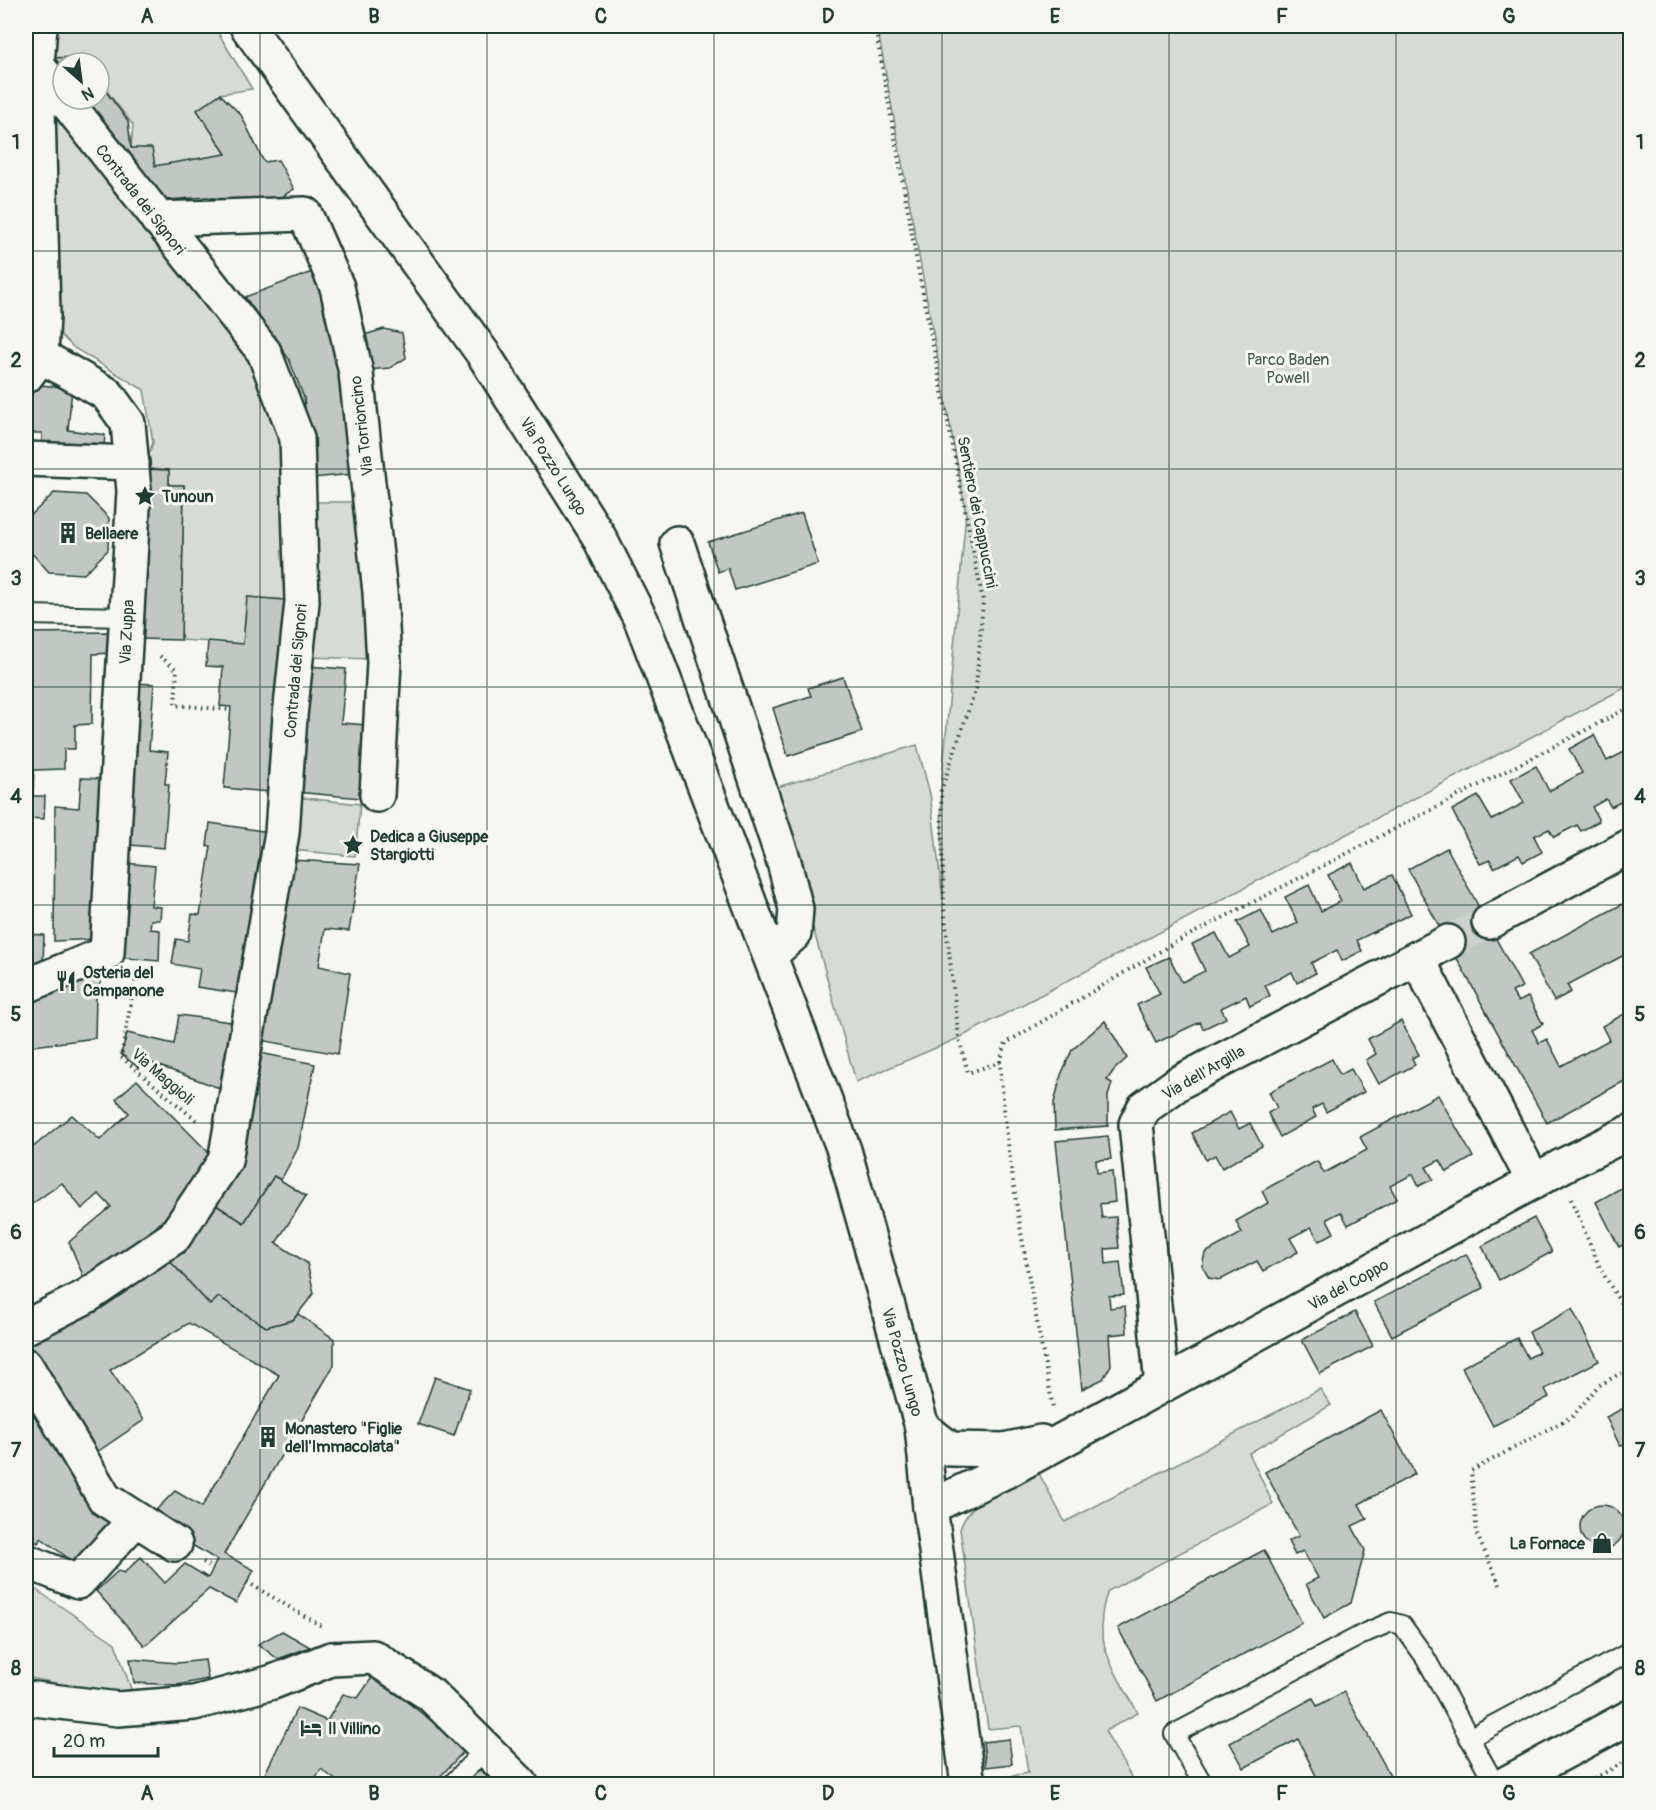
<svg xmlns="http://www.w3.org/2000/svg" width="1656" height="1810" font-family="Pangolin,sans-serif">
	<rect width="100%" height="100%" fill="#f6f6f2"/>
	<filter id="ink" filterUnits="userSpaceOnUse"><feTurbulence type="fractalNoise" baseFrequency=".0167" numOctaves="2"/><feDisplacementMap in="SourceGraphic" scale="12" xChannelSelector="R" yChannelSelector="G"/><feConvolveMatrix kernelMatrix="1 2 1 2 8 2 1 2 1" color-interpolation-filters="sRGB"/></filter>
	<g filter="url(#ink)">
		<g fill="#d6dbd6" stroke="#7a8c85" stroke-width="1.5">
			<path d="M26,26h188l38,63 -32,5 -23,16 29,44 -71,12 -24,-18 2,-23 -34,-44v-18h-14l-4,-6 -44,8 227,287 33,86v163l-50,-4 -4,47 -62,-4 3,-155h-15v-15l-25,-1 9,-27 -9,-52 -70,-42 -48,-47z"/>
			<path d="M877,26h753v659l-671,353 -103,44 -82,-294 143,-43 13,49 13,105 -2,-108 25,-278z"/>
			<path d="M315,502h44l14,157 -65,-2z"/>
			<path d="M295,797l65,7 -5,52 -64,-6z"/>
			<path d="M1320,1389l11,16 -82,48 24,51 -165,87c-19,48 7,80 30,122l-33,18 30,53h-137l-2,-5 32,-6 -7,-47 -33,3 -28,-200c11,-33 47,-44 76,-61l29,54z"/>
			<path d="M26,1583l89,60 20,57 -109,-23z"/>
		</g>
		<g fill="#c1c8c3" stroke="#1f3d34" stroke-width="1.5">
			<path d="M81,57l4,6h-22v25l-16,-30z"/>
			<path d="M99,82l29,39 3,27h21l3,18 71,-12 -29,-44 23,-16 21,21 23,47 14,-2 16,29 -26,17 -61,-9 -54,4 -82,-102h28z"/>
			<path d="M312,272l23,44 18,158 -40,4 -9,-80 -15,-39 -44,-62z"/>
			<path d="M384,329l18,4 4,25 -16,10 -22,2 -14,-32z"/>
			<path d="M29,384l43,4 -4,42 37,5 -2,21 -61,-1v-22h-16z"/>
			<path d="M144,469l25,1v15h15l-3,155 -42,-1z"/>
			<path d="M54,493l32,2 23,23 -1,32 -24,24 -35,-2 -22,-24 2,-31z"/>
			<path d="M802,513l16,51 -83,26 -7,-22 -10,4 -10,-30z"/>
			<path d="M247,597l50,4 -18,192 -55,-5 7,-81 -11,-1 3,-39 -17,-1 2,-25 35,3z"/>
			<path d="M113,632l-1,21 -19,1 -1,70 -17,1v24h-11v20l-30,1 -1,26h12l-1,23 -18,-1v-185z"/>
			<path d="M306,666l40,3 -5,54 26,2 -6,73 -66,-6z"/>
			<path d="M843,677l19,55 -74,24 -15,-48 38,-12 -3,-8z"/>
			<path d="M132,683l22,1 -5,66 19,2 -3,32h4l-5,64 -44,-4z"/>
			<path d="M1594,735l13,26 23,-12v48l-19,10 -5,-8 -14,8 7,14 -18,10 -4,-6 -23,12 -5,-8 -15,7 8,16 -19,10 -4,-7 -25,13 -4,-8 -10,4 -28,-54 26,-14 14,24 32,-17 -13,-24 25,-13 13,25 33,-18 -13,-24z"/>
			<path d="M81,778l26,1 -9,160 -44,2 1,-135 24,2z"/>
			<path d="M210,823l59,9 -26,162 -46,-7 3,-18 -28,-5 4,-25 12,2 4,-27 8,1 11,-69h-4z"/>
			<path d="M1447,848l75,139 -10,5 6,10 10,-5 15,27 -11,6 7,13 8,-4 14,27 48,-26 -7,-14 28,-15v52l-3,2 3,13 -83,45 -139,-254z"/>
			<path d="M292,860l68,4 -11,67 -24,-2 -6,37 31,7 -12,81 -84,-15z"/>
			<path d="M125,863l30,3 -4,40 10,1 -1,13h-9l-1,9 10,1 -1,31 -43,-4z"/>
			<path d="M1352,863l12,25 28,-13 19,39 -54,26 5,11 -20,10 -5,-11 -26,13 5,10 -19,10 -5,-11 -27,13 5,11 -20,10 -4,-10 -25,12 5,10 -23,11 -3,-7 -44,21 -19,-38 23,-11 -14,-27 23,-10 13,25 23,-11 -13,-27 24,-11 13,25 21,-11 -13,-25 24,-12 12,25 25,-12 -13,-26 24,-12 12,26 20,-10 -13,-26z"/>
			<path d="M1630,900v52l-63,33 4,7 -17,9 -25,-47z"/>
			<path d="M26,934l18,1 -1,29 -17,-1z"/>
			<path d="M105,970l-9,26 -1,42 -69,9v-52z"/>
			<path d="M179,1015l59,8 -13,67 -82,-30 -4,8 -18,-14 6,-21 47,11z"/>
			<path d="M1105,1021l22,37 -13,12 -7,10 5,3 -4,13v30l-53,4 -1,-27 7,-28 11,-25z"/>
			<path d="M1401,1021l18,34 -7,3 3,7 -36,19 -13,-24 10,-6 -8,-15z"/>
			<path d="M255,1052l60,12 -17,84 -17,32 -7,-4 -30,47 -36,-23z"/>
			<path d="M1332,1059l8,16 11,-6 13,23 -38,20 -4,-8 -10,5 4,8 -36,20 -12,-24 9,-5 -8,-16z"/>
			<path d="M137,1080l76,77 -43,56 -25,25 -61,40 -15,-36 42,-35 -12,-13 -17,15 -20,-26 -36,25v-55l46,-38 28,25 29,-27 -13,-14z"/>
			<path d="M1438,1095l35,62 -26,15 -7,-12 -14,7 7,12 -14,7 -6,-12 -23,12 7,13 -49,26 -7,-13 -14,7 7,14 -15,8 -8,-14 -21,11 8,14 -35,19 -6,-10 -37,19 -11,-2 -7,-12 3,-13 37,-20 -6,-12 32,-18 -6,-12 55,-30 7,12 43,-23 -7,-13z"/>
			<path d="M1230,1112l9,17 11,-6 12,23 -40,22 -7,-13 -9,5 -14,-27z"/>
			<path d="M1108,1136l3,23 -15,1 1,13 15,-2 3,31 -15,2 2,14 14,-1 3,31 -14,1 1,15 14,-2 4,33 -15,1 1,12 15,-2 2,27 -18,2 2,30 -8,14 -21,10 -26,-248z"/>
			<path d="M274,1176l32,20 -30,47 31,20 7,30 -21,27 -27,7 -47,-30 -9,8 -42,-46 40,-59 36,23z"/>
			<path d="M1630,1183v58l-11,6 -23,-45z"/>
			<path d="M1534,1218l18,34 -53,28 -17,-34z"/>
			<path d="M1466,1254l18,34 -92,48 -18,-34z"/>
			<path d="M168,1259l42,46 9,-8 47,30 27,-7 5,-6 36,25v26l-110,189 30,16 -18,33 -27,-14 -64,57 -49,-55 22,-20 6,2 17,-16 24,26 20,-19 23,14 9,-18 -69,-42 27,-27 27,16 77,-132 -90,-52 -79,47 34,50 -50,34 -68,-100v-12z"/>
			<path d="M1572,1309l27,52 -54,28 4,8 -56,29 -31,-59 55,-29 11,20 11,-6 -10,-20z"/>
			<path d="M1355,1312l18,34 -53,28 -18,-34z"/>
			<path d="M435,1377l35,12 -16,47 -36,-12z"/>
			<path d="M26,1400l42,52 44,69 -37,42 -34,-25 -3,5 -12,-7z"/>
			<path d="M1630,1405v36l-10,5 -14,-29z"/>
			<path d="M1381,1410l34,64 -56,30 8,15 -15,7 13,24 -14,53 -27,15 -18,-34 12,-6 -15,-27 -8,4 -7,-14 11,-5 -34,-64z"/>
			<circle cx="1602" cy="1527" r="22"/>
			<path d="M1264,1550l38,73 -145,78 -39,-73z"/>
			<path d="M282,1631l28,16 -32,12 -20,-15z"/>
			<path d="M130,1659l47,4 28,-3 3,19 -31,6 -43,-2z"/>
			<path d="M373,1676l94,72 -34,36h-92l-20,-15 -9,15h-52l37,-76 30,13 16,-27 15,4z"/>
			<path d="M1344,1692l51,92h-75l-22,-45 -54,29 -14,-25 83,-45 4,8z"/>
			<path d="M1009,1739l3,25 -26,3 -3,-25z"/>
			<path d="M476,1766l19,18h-35z"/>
		</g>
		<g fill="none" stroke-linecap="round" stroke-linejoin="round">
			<path stroke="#cbd1cc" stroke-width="33" stroke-dasharray="33 16" stroke-linecap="butt" d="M1448,942l41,-20"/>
			<defs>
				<g id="lane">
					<path d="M26,615l100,2"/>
					<path d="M1469,1738l161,-86"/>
					<path d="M452,1784l34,-36"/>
					<path d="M1203,1784l-29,-50 193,-102 24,-10 11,3 23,32 70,127"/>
				</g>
				<g id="street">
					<path d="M247,26l237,329 114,180 44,87 202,528 78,277 8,80 38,277"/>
					<path d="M157,219l148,-5 32,73 19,86 24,219 4,70 -7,133"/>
					<path d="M26,376l15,-20 2,-41 -6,-250 3,-39"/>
					<path d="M26,459l106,4"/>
					<path d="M677,543l107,319 12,47 -2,25 -24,21"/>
					<path d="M1489,922l141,-76"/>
					<path d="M1417,958l117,224"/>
					<path d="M26,986l81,-33 27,-462 -6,-68 -21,-29 -66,-38"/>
					<path d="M26,1327l61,-31 87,-59 51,-76 57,-328 8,-117 12,-114 -5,-164 -33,-86 -227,-287"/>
					<path d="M26,1366l79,133 70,45"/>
					<path d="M1162,1385l-26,-261 8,-16 36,-26 268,-140"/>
					<path d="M922,1427l28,22 54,1 37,-8"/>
					<path d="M930,1507l80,-38 552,-303 68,-34"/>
					<path d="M26,1561l52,21 57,-62"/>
					<path d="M26,1698l92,11 76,-6 79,-21 58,-23 42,-2 58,38 90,89"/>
				</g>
				<path id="secondary" d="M1505,1784l125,-67"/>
			</defs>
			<use href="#lane" stroke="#1f3d34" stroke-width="22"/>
			<use href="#street" stroke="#1f3d34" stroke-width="38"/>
			<use href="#secondary" stroke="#1f3d34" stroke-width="38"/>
			<g stroke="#1f3d34" stroke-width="4" stroke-dasharray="1.5 4.5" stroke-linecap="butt">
				<path d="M875,26l45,253 63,322 -7,87 -35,103 3,118 15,129 9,35 32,-11c8,117 32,231 53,346"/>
				<path d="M160,656l17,14 -2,35 56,5"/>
				<path d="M137,969l-16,88 76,64"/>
				<path d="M1000,1062l6,-19 168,-100 456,-236"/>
				<path d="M1571,1199l29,69 30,51"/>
				<path d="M203,1562l10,6"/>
				<path d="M247,1582l76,45"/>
				<path d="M1500,1585l-23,-50 -6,-64 102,-55 25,-30 32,-18"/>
				<path d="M1584,1784l46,-25"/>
			</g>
			<use href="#lane" stroke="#f6f6f2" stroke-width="18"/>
			<use href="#street" stroke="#f6f6f2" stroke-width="33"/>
			<use href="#secondary" stroke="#f6f6f2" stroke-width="33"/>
		</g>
	</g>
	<path fill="none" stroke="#1f3d34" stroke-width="1.5" stroke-opacity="0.55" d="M260,26v1758M487,26v1758M714,26v1758M942,26v1758M1169,26v1758M1396,26v1758M26,251h1604M26,469h1604M26,687h1604M26,905h1604M26,1123h1604M26,1341h1604M26,1559h1604"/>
	<defs>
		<symbol id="sight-bare" viewBox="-9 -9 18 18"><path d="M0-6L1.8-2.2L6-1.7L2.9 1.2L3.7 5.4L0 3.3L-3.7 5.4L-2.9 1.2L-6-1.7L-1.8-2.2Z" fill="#1f3d34" stroke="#f6f6f2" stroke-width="2.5" paint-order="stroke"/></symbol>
		<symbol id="building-bare" viewBox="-9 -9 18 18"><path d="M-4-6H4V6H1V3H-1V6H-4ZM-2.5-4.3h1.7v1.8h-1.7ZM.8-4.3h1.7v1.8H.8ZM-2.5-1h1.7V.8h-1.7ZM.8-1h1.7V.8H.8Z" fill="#1f3d34" stroke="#f6f6f2" stroke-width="2.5" paint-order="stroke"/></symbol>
		<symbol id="restaurant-bare" viewBox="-9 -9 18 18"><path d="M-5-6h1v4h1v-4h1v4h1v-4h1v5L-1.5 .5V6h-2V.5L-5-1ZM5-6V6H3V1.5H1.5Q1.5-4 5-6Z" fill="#1f3d34" stroke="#f6f6f2" stroke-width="2.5" paint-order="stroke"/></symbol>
		<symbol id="shop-bare" viewBox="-9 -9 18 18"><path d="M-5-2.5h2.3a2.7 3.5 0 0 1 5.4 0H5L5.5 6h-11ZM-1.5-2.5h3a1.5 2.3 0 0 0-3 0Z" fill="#1f3d34" stroke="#f6f6f2" stroke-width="2.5" paint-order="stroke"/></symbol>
		<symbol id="hotel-bare" viewBox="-9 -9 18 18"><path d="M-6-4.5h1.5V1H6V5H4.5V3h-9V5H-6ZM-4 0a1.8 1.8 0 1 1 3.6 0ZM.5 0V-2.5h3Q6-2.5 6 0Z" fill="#1f3d34" stroke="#f6f6f2" stroke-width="2.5" paint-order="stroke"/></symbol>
	</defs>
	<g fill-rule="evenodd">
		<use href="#sight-bare" x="130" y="481" width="30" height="30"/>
		<use href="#building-bare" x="53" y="518" width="30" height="30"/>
		<use href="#sight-bare" x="338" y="830" width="30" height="30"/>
		<use href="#restaurant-bare" x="51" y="966" width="30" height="30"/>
		<use href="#building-bare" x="253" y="1422" width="30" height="30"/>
		<use href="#shop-bare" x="1587" y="1528" width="30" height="30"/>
		<use href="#hotel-bare" x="296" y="1713" width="30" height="30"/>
	</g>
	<g text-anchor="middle" stroke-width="6" stroke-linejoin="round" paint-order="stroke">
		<g font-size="16" fill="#1f3d34" stroke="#f6f6f2">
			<text transform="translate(141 199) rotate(52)" y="6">Contrada dei Signori</text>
			<text transform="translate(361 426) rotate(-97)" y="6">Via Torrioncino</text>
			<text transform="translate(554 466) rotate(58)" y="6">Via Pozzo Lungo</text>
			<text transform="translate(978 512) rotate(79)" y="6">Sentiero dei Cappuccini</text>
			<text transform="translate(126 632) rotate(-87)" y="6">Via Zuppa</text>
			<text transform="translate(295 671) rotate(-85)" y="6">Contrada dei Signori</text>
			<text transform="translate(1203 1072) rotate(-30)" y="6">Via dell'Argilla</text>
			<text transform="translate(163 1076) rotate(41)" y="6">Via Maggioli</text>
			<text transform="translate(1348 1284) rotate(-29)" y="6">Via del Coppo</text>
			<text transform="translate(903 1362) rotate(74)" y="6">Via Pozzo Lungo</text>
		</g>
		<g font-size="16" fill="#445d54" stroke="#f6f6f2">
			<text x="1288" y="365">Parco Baden<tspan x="1288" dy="18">Powell</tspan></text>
		</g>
		<g font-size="16" font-weight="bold" fill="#1f3d34" stroke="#f6f6f2" text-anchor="start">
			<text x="162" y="502">Tunoun</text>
			<text x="85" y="539">Bellaere</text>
			<text x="370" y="842">Dedica a Giuseppe<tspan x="370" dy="18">Stargiotti</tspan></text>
			<text x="83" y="978">Osteria del<tspan x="83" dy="18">Campanone</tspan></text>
			<text x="285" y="1434">Monastero "Figlie<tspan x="285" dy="18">dell'Immacolata"</tspan></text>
			<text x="1585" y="1549" text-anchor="end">La Fornace</text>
			<text x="328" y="1734">Il Villino</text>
		</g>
	</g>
	<rect width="1656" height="1810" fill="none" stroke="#f6f6f2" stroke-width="66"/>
	<g transform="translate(81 81) rotate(152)"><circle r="28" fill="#f6f6f2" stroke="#a0aca6" stroke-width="1.5"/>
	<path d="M0-4.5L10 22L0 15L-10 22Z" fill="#1f3d34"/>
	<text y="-9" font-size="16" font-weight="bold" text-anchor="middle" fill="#1f3d34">N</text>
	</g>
	<path d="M54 1747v9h104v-9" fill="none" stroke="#1f3d34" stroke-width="3"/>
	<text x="63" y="1747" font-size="18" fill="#1f3d34" stroke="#f6f6f2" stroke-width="4.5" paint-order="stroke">20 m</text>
	<rect x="33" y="33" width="1590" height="1744" fill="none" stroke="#1f3d34" stroke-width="2"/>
	<g font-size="20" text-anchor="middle" font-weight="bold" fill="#1f3d34">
		<text x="147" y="23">A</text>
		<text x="374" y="23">B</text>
		<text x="601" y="23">C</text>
		<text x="828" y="23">D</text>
		<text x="1055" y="23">E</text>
		<text x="1282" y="23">F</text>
		<text x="1509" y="23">G</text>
		<text x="16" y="149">1</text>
		<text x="1640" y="149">1</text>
		<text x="16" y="367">2</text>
		<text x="1640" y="367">2</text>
		<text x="16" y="585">3</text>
		<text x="1640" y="585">3</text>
		<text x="16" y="803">4</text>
		<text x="1640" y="803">4</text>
		<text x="16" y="1021">5</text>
		<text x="1640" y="1021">5</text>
		<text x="16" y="1239">6</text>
		<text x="1640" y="1239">6</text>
		<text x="16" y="1457">7</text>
		<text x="1640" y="1457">7</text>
		<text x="16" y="1675">8</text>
		<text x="1640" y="1675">8</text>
		<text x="147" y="1800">A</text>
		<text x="374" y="1800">B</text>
		<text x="601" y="1800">C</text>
		<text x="828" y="1800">D</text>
		<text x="1055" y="1800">E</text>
		<text x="1282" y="1800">F</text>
		<text x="1509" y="1800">G</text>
	</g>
</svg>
